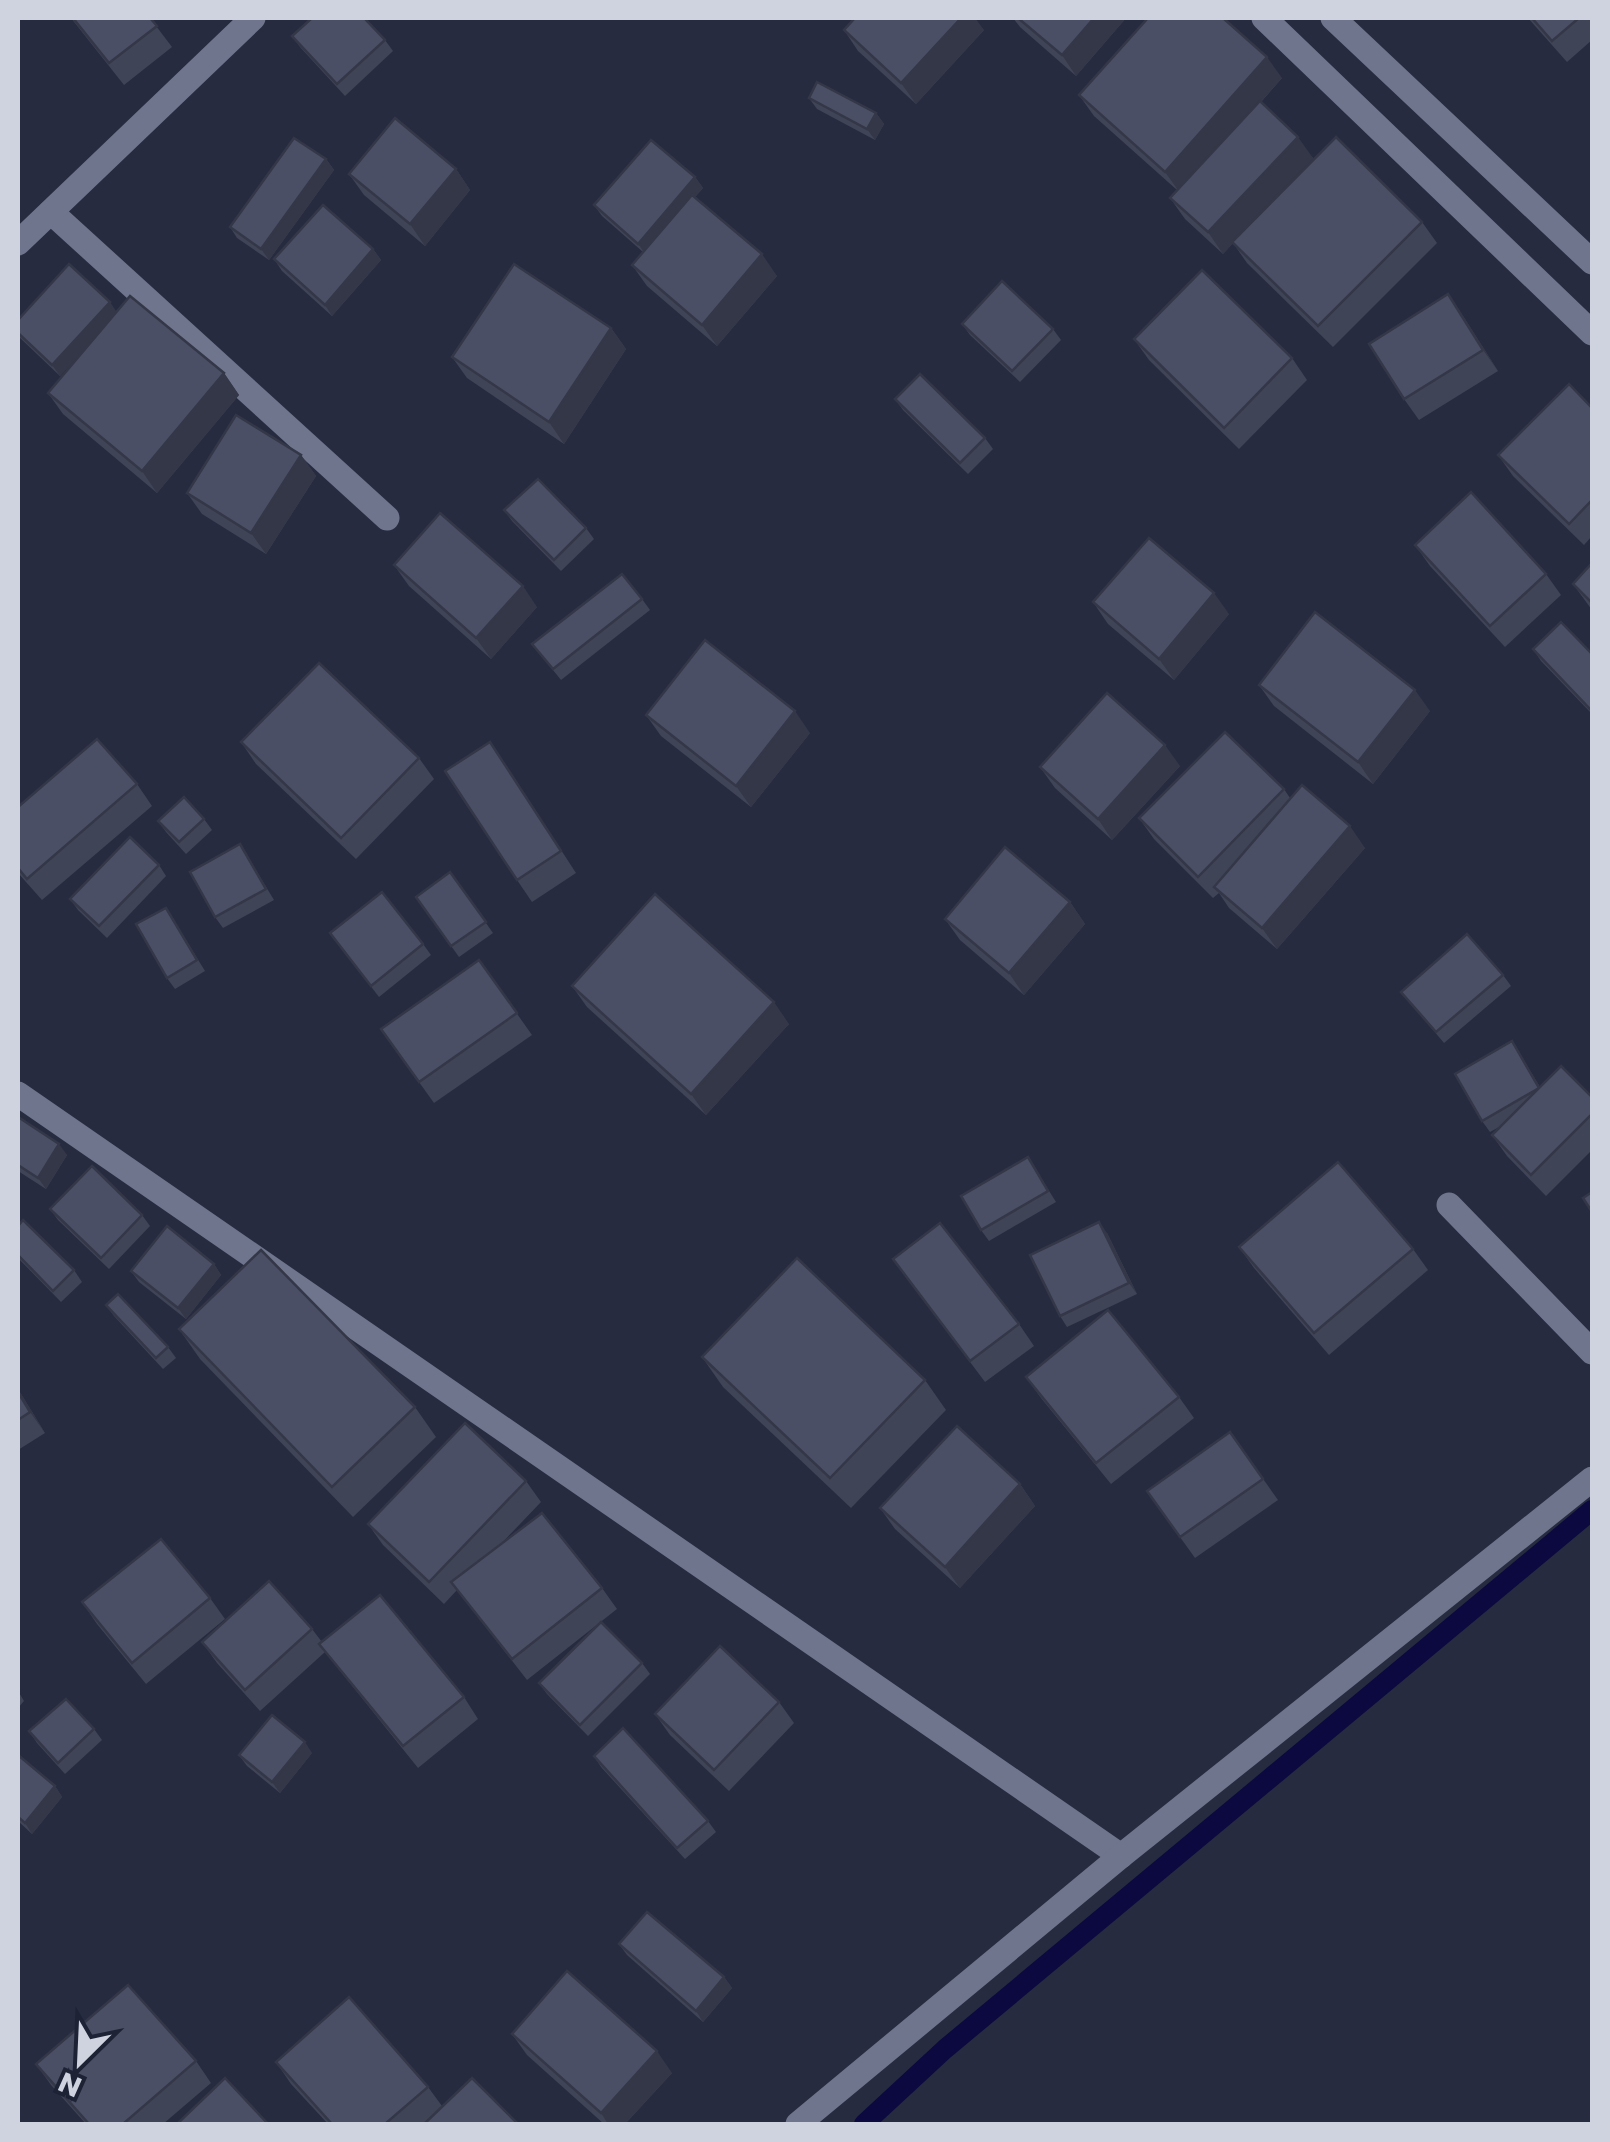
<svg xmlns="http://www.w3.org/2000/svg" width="1610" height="2142" font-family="Poppins,sans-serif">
	<rect width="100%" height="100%" fill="#272b40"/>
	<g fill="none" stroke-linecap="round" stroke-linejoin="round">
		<path stroke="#0b093f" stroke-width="20" d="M864,2124l81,-75 647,-539"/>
		<g stroke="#6f758d" stroke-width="25">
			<path d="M1264,18l328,315"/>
			<path d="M1333,18l259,244"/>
			<path d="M51,212l336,306"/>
			<path d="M18,243l235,-225"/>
			<path d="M18,1094l1103,762"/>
			<path d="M1449,1205l143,147"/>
			<path d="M798,2124l323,-268 471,-377"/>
		</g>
	</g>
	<g fill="#404457">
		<path d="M71,18h79l22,29 -48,38z"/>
		<path d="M1013,18h113l-50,58 -56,-49z"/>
		<path d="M1528,18h64v22l-25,22z"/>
		<path d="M844,30h140l-68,74 -58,-53z"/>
		<path d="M292,36l93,4 8,11 -48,45 -45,-49z"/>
		<path d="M1282,78l-21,24 52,56 -53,56 162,8 15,21 -104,104 -86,-84 -14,-20 -10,11 -38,-35 -15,-21 7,-8 -83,-74 -15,-21z"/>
		<path d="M809,98l67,15 8,11 -9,16 -58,-31z"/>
		<path d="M326,159l8,11 -65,90 -32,-22 -7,-11z"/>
		<path d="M456,169l14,21 -45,56 -61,-51 -15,-21z"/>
		<path d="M695,177l8,11 -9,10 83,78 -60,70 -70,-60 -15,-21 11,-13 -41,-36 -8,-11z"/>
		<path d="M373,249l8,11 -49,56 -50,-45 -8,-12z"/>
		<path d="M117,312l107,61 15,22 -82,98 -94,-79 -15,-21 36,-43 -24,26 -42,-40v-16z"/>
		<path d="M1463,316l35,55 -79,49 -15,-21z"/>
		<path d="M962,324l91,5 8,11 -41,42 -50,-47z"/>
		<path d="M611,328l15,21 -62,95 -97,-66 -15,-21z"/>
		<path d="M1134,339l158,19 15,22 -68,69 -90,-89z"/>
		<path d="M895,399l90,39 8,11 -25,25 -65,-64z"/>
		<path d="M1592,408v128l-8,9 -71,-69 -15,-21z"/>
		<path d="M301,455l15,21 -50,78 -64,-40 -15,-21z"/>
		<path d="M504,510l82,18 8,11 -33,32 -49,-50z"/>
		<path d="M1415,545l131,29 15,21 -56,52 -75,-81z"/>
		<path d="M1592,563v47l-19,-26z"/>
		<path d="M394,565l143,42 -46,52 -82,-73z"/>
		<path d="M642,599l8,11 -89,70 -29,-36z"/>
		<path d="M1093,602l136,12 -55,66 -66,-56z"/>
		<path d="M1533,649l59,5v60l-51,-53z"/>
		<path d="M1259,685l171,26 -57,73 -99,-78z"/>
		<path d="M646,715l164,18 -59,74 -90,-71z"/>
		<path d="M241,742l178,16 15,21 -78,80 -100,-95z"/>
		<path d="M505,764l71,109 -44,29 -15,-22z"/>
		<path d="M1180,766l-68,74 -57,-52 -15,-21z"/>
		<path d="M137,784l15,22 -110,94 -24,-27v-66z"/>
		<path d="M1284,789l6,9 75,50 -88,101 -48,-41 -10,-15 -6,5 -59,-59 -15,-21z"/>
		<path d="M204,819l8,11 -26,24 -20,-22 -8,-11z"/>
		<path d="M240,844l34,56 -51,28 -8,-11z"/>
		<path d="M159,865l7,11 -59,62 -29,-28 -8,-11z"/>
		<path d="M450,872l43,61 -34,24 -43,-60z"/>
		<path d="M1070,902l15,22 -61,71 -64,-55 -15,-21z"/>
		<path d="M173,919l32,52 -30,18 -8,-11z"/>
		<path d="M330,933l93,11 8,11 -52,42z"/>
		<path d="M479,960l53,75 -98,68 -53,-74z"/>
		<path d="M1503,975l8,11 -67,57 -43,-51z"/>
		<path d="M572,986l217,38 -83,91 -119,-108z"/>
		<path d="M1512,1041l28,46 52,10v53l-46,46 -39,-40 -15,-21 9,-9 -11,6 -8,-11z"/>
		<path d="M18,1117l49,38 -21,34 -28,-18z"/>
		<path d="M1028,1157l28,45 -67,39 -8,-11z"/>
		<path d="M50,1209l92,6 8,11 -41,43 -51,-49z"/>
		<path d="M18,1226l56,44 8,12 -21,20 -43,-44z"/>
		<path d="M1107,1233l30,61 -70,33 -7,-11z"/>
		<path d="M1239,1247l174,2 15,21 -99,85 -75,-87z"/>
		<path d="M893,1259l126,65 15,22 -49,36z"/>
		<path d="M214,1264l7,11 -35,44 -47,-37 -8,-11z"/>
		<path d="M106,1305l62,42 8,11 -13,11 -49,-53z"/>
		<path d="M179,1329l236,78 21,30 -83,80 -153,-158z"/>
		<path d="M702,1357l223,23 21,30 -95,98 -128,-121z"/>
		<path d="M1026,1377l153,20 15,21 -83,66 -70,-86z"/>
		<path d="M18,1389l27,44 -27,17z"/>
		<path d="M1230,1432l48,68 -83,58 -48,-67z"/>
		<path d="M526,1481l15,21 -41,43 102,43 15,21 -90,71 -70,-90 -13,14 -61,-59 -15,-21z"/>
		<path d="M1020,1484l15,22 -75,82 -65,-59 -15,-21z"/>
		<path d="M210,1598l15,21 -79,65 -49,-60 -15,-22z"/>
		<path d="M312,1629l10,13 142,55 14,22 -60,49 -93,-116 -65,59 -43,-48 -15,-21z"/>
		<path d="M642,1663l8,11 -62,62 -41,-42 -8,-11z"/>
		<path d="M18,1691l6,10 -6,7z"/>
		<path d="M779,1702l15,21 -65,68 -59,-56 -15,-21z"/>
		<path d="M94,1729l8,11 -37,34 -28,-31 -8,-12z"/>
		<path d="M312,1753l-32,40 -33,-27 -8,-11z"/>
		<path d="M18,1755l37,31 7,11 -30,37 -14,-13z"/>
		<path d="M594,1756l114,65 8,11 -31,27 -84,-92z"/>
		<path d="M619,1944l105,33 8,11 -29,34 -76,-67z"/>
		<path d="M512,2034l160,39 -47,51h-21l-77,-69z"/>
		<path d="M196,2061l15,22 -48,41h-77l-35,-39 -15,-21z"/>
		<path d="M276,2062l152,25 14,19 76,18h-190l-37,-40z"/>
	</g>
	<g fill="#343747">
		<path d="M961,18h14l9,12 -68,74 -15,-21z"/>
		<path d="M1094,18h32l-50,58 -14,-21z"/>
		<path d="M1267,57l15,21 -102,115 -15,-21z"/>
		<path d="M876,113l8,11 -9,16 -8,-11z"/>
		<path d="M1298,137l15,21 -90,96 -15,-22z"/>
		<path d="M326,159l8,11 -65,90 -8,-11z"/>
		<path d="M456,169l14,21 -45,56 -15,-22z"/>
		<path d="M695,177l8,11 -57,67 -8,-11z"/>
		<path d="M373,249l8,11 -49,56 -7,-11z"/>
		<path d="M762,254l15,22 -60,70 -15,-21z"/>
		<path d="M1448,294l15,22 35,55 -15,-21z"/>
		<path d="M110,302l8,12 -58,62 -8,-11z"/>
		<path d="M611,328l15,21 -62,95 -15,-22z"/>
		<path d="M224,373l15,22 -82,98 -15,-22z"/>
		<path d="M301,455l15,21 -50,78 -15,-21z"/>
		<path d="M523,586l14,21 -46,52 -15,-21z"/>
		<path d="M1214,593l15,21 -55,66 -15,-21z"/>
		<path d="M1415,690l15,21 -57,73 -15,-22z"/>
		<path d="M795,711l15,22 -59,74 -15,-21z"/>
		<path d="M1165,745l15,21 -68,74 -14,-21z"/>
		<path d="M1350,826l15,22 -88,101 -15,-21z"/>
		<path d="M1070,902l15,22 -61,71 -15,-22z"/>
		<path d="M774,1002l15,22 -83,91 -15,-21z"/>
		<path d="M59,1144l8,11 -21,34 -8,-11z"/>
		<path d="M1099,1222l8,11 30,61 -8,-11z"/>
		<path d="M214,1264l7,11 -35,44 -8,-11z"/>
		<path d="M18,1389l27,44 -15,-21 -12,-20z"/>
		<path d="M1020,1484l15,22 -75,82 -15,-21z"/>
		<path d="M305,1742l7,11 -32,40 -8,-11z"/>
		<path d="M55,1786l7,11 -30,37 -7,-11z"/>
		<path d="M724,1977l8,11 -29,34 -7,-11z"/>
		<path d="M657,2051l15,22 -47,51h-17l-7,-11z"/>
	</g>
	<g fill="#4a4f65" stroke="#343747" stroke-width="2.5">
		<path d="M73,18h77l7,8 -48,37z"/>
		<path d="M312,18h52l21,22 -48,44 -45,-48z"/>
		<path d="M855,18h106l-60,65 -57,-53z"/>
		<path d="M1018,18h76l-32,37z"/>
		<path d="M1148,18h75l44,39 -102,115 -86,-77z"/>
		<path d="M1532,18h47l-27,23z"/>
		<path d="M817,82l59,31 -9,16 -58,-31z"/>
		<path d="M1260,101l38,36 -90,95 -38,-34z"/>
		<path d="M395,118l61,51 -46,55 -61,-50z"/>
		<path d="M1336,137l86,85 -104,104 -86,-84z"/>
		<path d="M294,138l32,21 -65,90 -31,-22z"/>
		<path d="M651,140l44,37 -57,67 -44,-39z"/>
		<path d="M692,195l70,59 -60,71 -70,-60z"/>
		<path d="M323,205l50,44 -48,56 -51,-46z"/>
		<path d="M69,264l41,38 -58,63 -34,-32v-13z"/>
		<path d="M514,264l97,64 -62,94 -97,-65z"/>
		<path d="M1202,270l90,88 -68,70 -90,-89z"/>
		<path d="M1002,281l51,48 -41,42 -50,-47z"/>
		<path d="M1448,294l35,56 -79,49 -35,-55z"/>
		<path d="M130,296l94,77 -82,98 -94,-78z"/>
		<path d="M920,374l65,64 -25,25 -65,-64z"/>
		<path d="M1569,384l23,24v92l-23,24 -71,-69z"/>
		<path d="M236,415l65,40 -50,78 -64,-40z"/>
		<path d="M538,479l48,49 -32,32 -50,-50z"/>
		<path d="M1471,492l75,82 -56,52 -75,-81z"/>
		<path d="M440,513l83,73 -47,52 -82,-73z"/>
		<path d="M1149,538l65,55 -55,66 -66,-57z"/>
		<path d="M1592,563v40l-19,-19z"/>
		<path d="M622,574l20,25 -89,70 -21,-25z"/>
		<path d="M1315,612l100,78 -57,72 -99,-77z"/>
		<path d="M1561,622l31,32v57l-59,-62z"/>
		<path d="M705,640l90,71 -59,75 -90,-71z"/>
		<path d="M319,663l100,95 -78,80 -100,-96z"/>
		<path d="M1107,693l58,52 -67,74 -58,-52z"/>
		<path d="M1225,732l59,57 -86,88 -59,-59z"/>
		<path d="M97,739l40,45 -110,95 -9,-11v-61z"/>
		<path d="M490,742l71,109 -44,29 -72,-109z"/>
		<path d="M1302,785l48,41 -88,102 -48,-41z"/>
		<path d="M184,797l20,22 -25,23 -21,-21z"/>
		<path d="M130,837l29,28 -60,61 -29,-27z"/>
		<path d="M240,844l26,45 -51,28 -25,-45z"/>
		<path d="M1005,847l65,55 -61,71 -64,-54z"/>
		<path d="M450,872l36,50 -35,24 -35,-49z"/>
		<path d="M382,892l41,52 -52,42 -41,-53z"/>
		<path d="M655,894l119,108 -83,92 -119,-108z"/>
		<path d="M166,908l31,52 -30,18 -31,-54z"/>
		<path d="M1467,934l36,41 -67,57 -35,-40z"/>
		<path d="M479,960l38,53 -98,69 -38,-53z"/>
		<path d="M1512,1041l27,47 -57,33 -27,-47z"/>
		<path d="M1561,1066l31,31v17l-61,61 -39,-40z"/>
		<path d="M18,1117l41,27 -21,34 -20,-13z"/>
		<path d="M1028,1157l20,34 -67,39 -20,-34z"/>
		<path d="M1338,1162l75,87 -99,84 -75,-86z"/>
		<path d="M92,1166l50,49 -41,43 -51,-49z"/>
		<path d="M1592,1192v20l-9,-14z"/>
		<path d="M23,1220l51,50 -21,21 -35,-36v-29z"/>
		<path d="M1099,1222l30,61 -69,33 -30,-61z"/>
		<path d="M940,1223l79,101 -49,37 -77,-102z"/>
		<path d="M167,1226l47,38 -36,44 -47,-37z"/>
		<path d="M261,1250l154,157 -83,80 -153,-158z"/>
		<path d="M797,1258l128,122 -95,98 -128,-121z"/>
		<path d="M118,1294l50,53 -12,11 -50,-53z"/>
		<path d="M1108,1310l71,87 -83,66 -70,-86z"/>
		<path d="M18,1392l12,20 -12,8z"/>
		<path d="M465,1423l61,58 -97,101 -61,-58z"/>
		<path d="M957,1426l63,58 -75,83 -65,-59z"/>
		<path d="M1230,1432l33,47 -83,58 -33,-46z"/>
		<path d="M542,1513l60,75 -90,71 -61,-77z"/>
		<path d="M161,1539l49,59 -78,65 -50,-61z"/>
		<path d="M269,1581l43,48 -67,61 -43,-48z"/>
		<path d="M380,1595l84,102 -61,49 -84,-102z"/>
		<path d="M601,1622l41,41 -62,62 -41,-42z"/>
		<path d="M720,1646l59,56 -65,68 -59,-56z"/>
		<path d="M66,1699l28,30 -36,34 -29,-32z"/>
		<path d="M272,1715l33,27 -33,40 -33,-27z"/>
		<path d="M623,1728l85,93 -31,27 -83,-92z"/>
		<path d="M18,1755l37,31 -30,37 -7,-6z"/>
		<path d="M647,1912l77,65 -28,34 -77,-67z"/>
		<path d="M567,1971l90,80 -56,62 -89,-79z"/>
		<path d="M128,1985l68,76 -73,63h-34l-53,-60z"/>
		<path d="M349,1997l79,90 -43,37h-53l-56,-62z"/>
		<path d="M225,2078l43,46h-91z"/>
		<path d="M472,2078l46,46h-94z"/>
	</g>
	<rect width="1610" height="2142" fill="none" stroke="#cfd3e0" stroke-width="40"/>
	<g transform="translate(80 2062) rotate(204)" stroke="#1d2235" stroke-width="8" paint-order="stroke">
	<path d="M0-8L18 38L0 25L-18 38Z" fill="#cfd3e0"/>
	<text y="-15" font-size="28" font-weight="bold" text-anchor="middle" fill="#cfd3e0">N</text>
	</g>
</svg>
